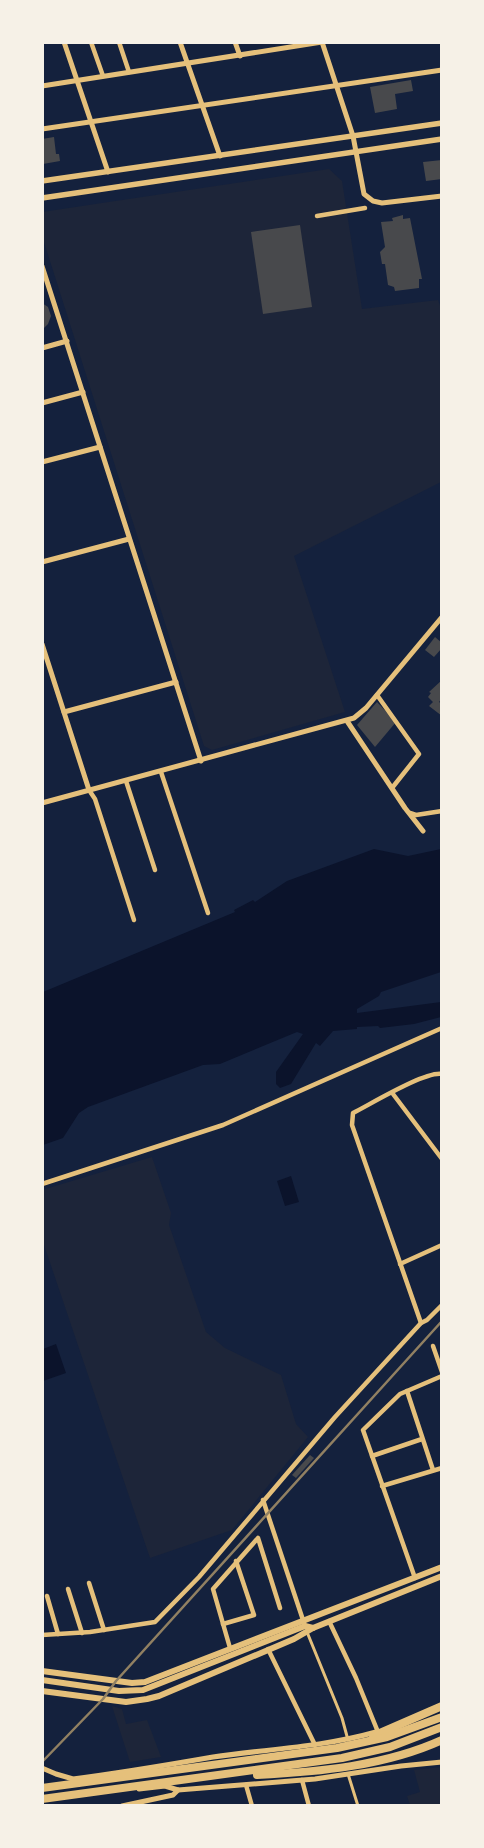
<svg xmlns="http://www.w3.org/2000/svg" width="484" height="1848" font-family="'Open Sans',sans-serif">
	<rect width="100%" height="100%" fill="#14213d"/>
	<g fill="#1d2539">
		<path d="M329,169l13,12 20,128 76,-9 4,11 -1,171 -147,74 51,156 -133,38 -8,-4 -161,-507 -1,-27z"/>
		<path d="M152,1157l19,56 -2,12 37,107 19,16 56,27 15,49 12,13 -76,93 -82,28 -107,-316 -1,-52z"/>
		<path d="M112,1706l10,3 4,15 21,-4 14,37 -31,5z"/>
		<path d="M441,1767v38h-31l-3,-9 13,-4 -6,-22z"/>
	</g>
	<g fill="#0b132b">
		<path d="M374,849l34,7 33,-7v123l-60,20 -2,4 -22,13v4l84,-11v15l-27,7 -34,4 -2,-2 -21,1v2l-24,2 -13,15 -4,-3 -25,41 -11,4 -4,-4v-12l27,-38 -6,-2 -77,32 -17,1 -115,42 -9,6 -16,25 -20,7v-153l192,-80 -1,-2 19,-10 2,2 32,-21z"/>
		<path d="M291,1176l8,26 -14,4 -8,-25z"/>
		<path d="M56,1344l10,29 -23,8v-32z"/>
	</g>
	<g fill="#48494c">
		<path d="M411,80l2,11 -18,3 2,15 -22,4 -5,-26z"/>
		<path d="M54,137l2,17h3l1,7 -17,3 -1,-25z"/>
		<path d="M442,160v19l-16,2 -3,-19z"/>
		<path d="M403,215v4l7,-1 12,61h-3v9l-24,3 -1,-4 -6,-2 -3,-21h-3l-2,-12 5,-5 -4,-25 12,-1 -1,-3z"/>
		<path d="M300,225l12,82 -49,7 -12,-82z"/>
		<path d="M42,303l6,4 3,9 -3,8 -6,6z"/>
		<path d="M435,637l7,6v5l-8,9 -9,-7z"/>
		<path d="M442,680v18l-3,4 3,2v12l-13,-10 4,-4 -5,-5 3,-4 -2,-1z"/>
		<path d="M377,702l19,20 -21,25 -18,-22z"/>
		<path d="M310,1455l4,3 -18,20 -4,-3z"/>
	</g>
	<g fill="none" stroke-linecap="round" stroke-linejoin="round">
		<g stroke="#e5c07b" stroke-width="3">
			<path d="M307,1632l35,86 6,22"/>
			<path d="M348,1774l10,32"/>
		</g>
		<g stroke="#e5c07b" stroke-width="4.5">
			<path d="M91,42l12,34"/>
			<path d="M119,42l10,30"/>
			<path d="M317,216l48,-8"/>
			<path d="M377,695l42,59 -27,34"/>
			<path d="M161,772l47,141"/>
			<path d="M126,781l29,89"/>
			<path d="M89,790l6,9 39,121"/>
			<path d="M410,813l6,2 26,-4"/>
			<path d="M393,1094l49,65"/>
			<path d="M42,1184l181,-59 219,-97"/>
			<path d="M400,1264l42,-19"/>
			<path d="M421,1323l-69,-198 1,-12c18,-9 72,-42 89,-39"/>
			<path d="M433,1346l9,26"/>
			<path d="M407,1391l26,79"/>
			<path d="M372,1456l50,-17"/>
			<path d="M382,1486l60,-18"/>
			<path d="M263,1500l41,123"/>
			<path d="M415,1578l-52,-148 37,-36 42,-18"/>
			<path d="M89,1583l15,47"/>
			<path d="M68,1589l14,44"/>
			<path d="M47,1596l11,38"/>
			<path d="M329,1621l27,57 22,54"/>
			<path d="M223,1624l31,-9 -18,-54"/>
			<path d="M42,1635l48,-3 65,-10 44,-45 136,-160 86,-94 6,-3 15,-15"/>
			<path d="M230,1648l-17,-59 45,-51 22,70"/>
			<path d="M268,1649l47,96"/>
			<path d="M302,1780l7,26"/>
			<path d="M246,1785l6,21"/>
		</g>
		<g stroke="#e5c07b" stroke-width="5">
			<path d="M64,42l44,130"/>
			<path d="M180,42l40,114"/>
			<path d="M235,42l5,14"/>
			<path d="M322,42l31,94 11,58 9,7 9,2 60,-7"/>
			<path d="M42,86l280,-44"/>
			<path d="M42,129l400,-59"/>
			<path d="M42,266l159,495"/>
			<path d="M42,348l25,-7"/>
			<path d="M42,403l41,-11"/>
			<path d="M42,462l58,-15"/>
			<path d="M42,562l87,-23"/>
			<path d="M42,644l47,146"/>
			<path d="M64,712l112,-30"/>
			<path d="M347,721l58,87 18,23"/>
			<path d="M42,803l312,-85 12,-10 76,-91"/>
			<path d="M42,1768l14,6 17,5c47,-6 94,-14 140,-22 55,-8 110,-10 163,-25"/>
			<path d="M139,1789l26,-3 13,4 137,-11 86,-13 41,-4"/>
			<path d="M122,1806l51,-11 5,-5"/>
		</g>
		<g stroke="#e5c07b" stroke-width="5.5">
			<path d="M42,181l400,-58"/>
			<path d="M42,198l400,-59"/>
		</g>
		<g stroke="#e5c07b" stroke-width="6">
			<path d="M42,1671l90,12 13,-1 297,-115"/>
			<path d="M42,1680l77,11 24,-1 162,-64 8,2"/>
			<path d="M42,1691l84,11 21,-3 12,-3 135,-57 19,-11 129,-52"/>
		</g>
		<g stroke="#e5c07b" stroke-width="8">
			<path d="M373,1736l69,-30"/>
			<path d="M257,1775c61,-3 128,-9 185,-35"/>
			<path d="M42,1788l295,-40 50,-11 55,-20"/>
			<path d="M42,1799l300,-41 48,-11 52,-20"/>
		</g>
		<path stroke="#918062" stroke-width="2.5" d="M42,1762l61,-63 13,-18 326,-360"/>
	</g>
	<rect width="484" height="1848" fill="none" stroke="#f6f1e7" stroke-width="88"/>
</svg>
